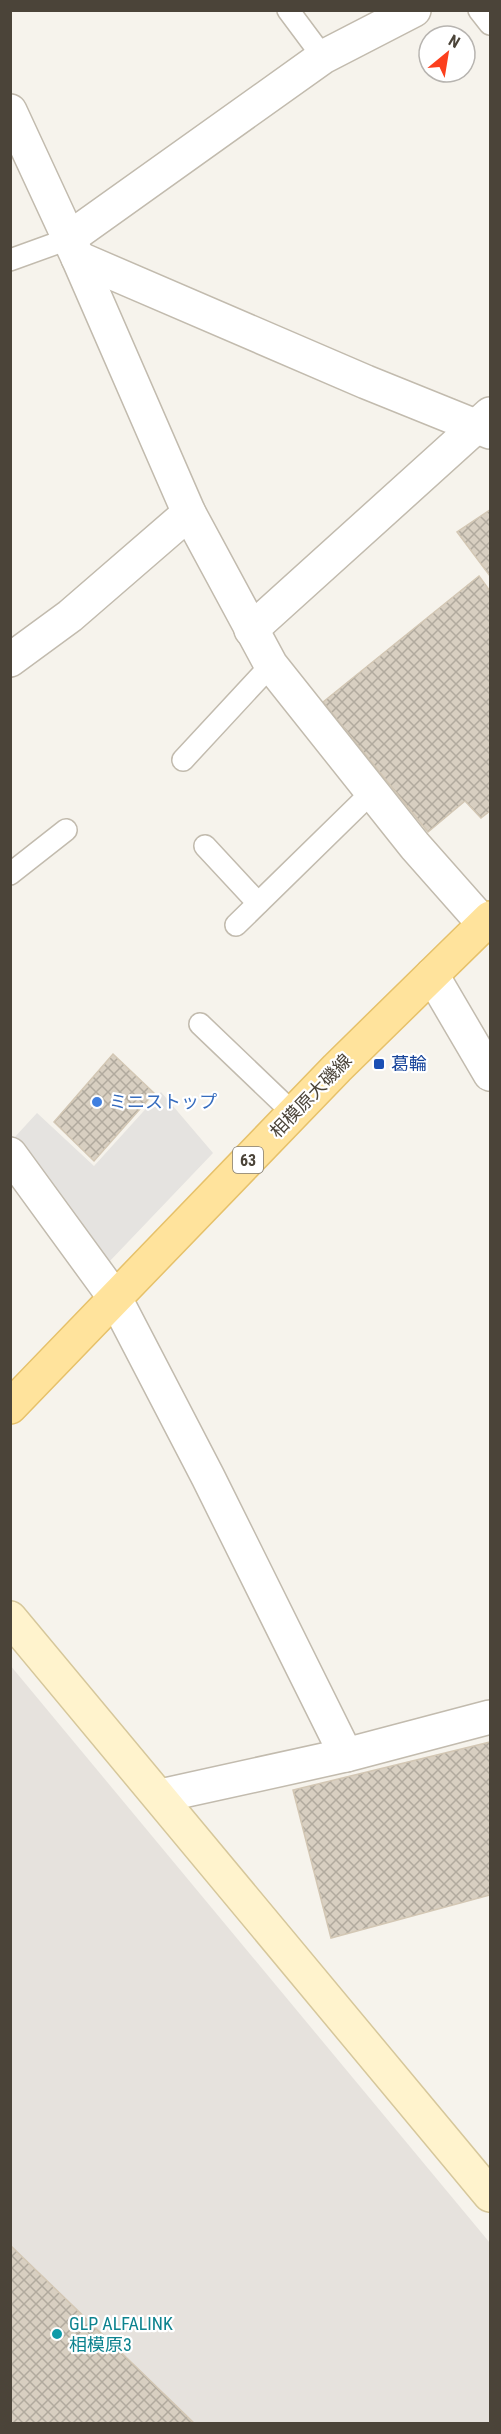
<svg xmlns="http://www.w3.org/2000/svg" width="501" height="2434" font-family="'Roboto Condensed','Noto Sans JP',sans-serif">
	<defs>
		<pattern id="building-cross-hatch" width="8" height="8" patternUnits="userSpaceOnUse" patternTransform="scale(1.5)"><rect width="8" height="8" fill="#d8cfc1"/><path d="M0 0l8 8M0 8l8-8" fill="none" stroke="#b1aa9e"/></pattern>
	</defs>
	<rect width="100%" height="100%" fill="#f6f3ec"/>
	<path fill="#e6e2dd" d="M10,1665l480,578v180h-479z"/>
	<path fill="#e5e3e0" d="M161,1092l52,61 -106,111 -93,-126 23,-25 57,53z"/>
	<g fill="url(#building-cross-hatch)" stroke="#d3c7b4" stroke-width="1.5">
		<path d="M490,510v66l-33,-44z"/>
		<path d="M479,576l11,15v220l-9,7 -16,-17 -37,31 -105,-130z"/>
		<path d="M113,1054l41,39 -60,68 -40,-39z"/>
		<path d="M490,1742v153l-159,43 -38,-148z"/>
		<path d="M10,2245l185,179h-185z"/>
	</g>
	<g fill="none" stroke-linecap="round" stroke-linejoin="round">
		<defs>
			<g id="lane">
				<path d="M288,10l35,47"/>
				<path d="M479,10l11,14"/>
				<path d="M10,260l58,-21"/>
				<path d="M183,760l88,-95"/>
				<path d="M205,846l53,57"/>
				<path d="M10,874l56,-44"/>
				<path d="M236,925l137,-134"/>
				<path d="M200,1024l93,89"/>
			</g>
			<g id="street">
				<path d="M10,111l68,147 111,255 82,152 144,181 69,78"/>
				<path d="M68,239l255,-182 91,-47"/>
				<path d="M78,258l288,124 124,50"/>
				<path d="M251,630l239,-216"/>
				<path d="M10,660l60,-44 119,-103"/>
				<path d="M432,975l58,99"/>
				<path d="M10,1154l105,144 93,179 138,278"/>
				<path d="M160,1796l186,-41 144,-38"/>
			</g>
			<path id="secondary" d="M10,1618l480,577"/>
			<path id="primary" d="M10,1407l327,-339 153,-150"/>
		</defs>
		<use href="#lane" stroke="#c2bbae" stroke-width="24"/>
		<use href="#street" stroke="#c2bbae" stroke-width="36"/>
		<use href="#secondary" stroke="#d6c79b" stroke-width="36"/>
		<use href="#primary" stroke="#e6c16a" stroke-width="36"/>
		<use href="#lane" stroke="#fff" stroke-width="21"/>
		<use href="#street" stroke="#fff" stroke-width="33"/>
		<use href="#secondary" stroke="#fff3cd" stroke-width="33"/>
		<use href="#primary" stroke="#ffe39c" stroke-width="33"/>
	</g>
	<rect fill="#1a4fb4" stroke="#fff" stroke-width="2" x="373" y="1058" width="12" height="12" rx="3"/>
	<circle fill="#3f7fe0" stroke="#fff" stroke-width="2" cx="97" cy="1102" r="6"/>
	<circle fill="#0f9aa8" stroke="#fff" stroke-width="2" cx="57" cy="2334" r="6"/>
	<g text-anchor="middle" stroke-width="4.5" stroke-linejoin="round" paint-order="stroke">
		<rect fill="#fff" stroke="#817c74" stroke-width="1.5" x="233" y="1147" width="30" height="26" rx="4.5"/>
		<g font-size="16" font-weight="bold" fill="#4b4439">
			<text x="248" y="1166">63</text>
		</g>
		<g font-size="18" fill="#164399" stroke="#fff" text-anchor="start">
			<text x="391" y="1070">葛輪</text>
		</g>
		<g font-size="18" fill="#4b4439" stroke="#fff">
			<text transform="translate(311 1096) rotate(-46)" y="6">相模原大磯線</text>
		</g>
		<g font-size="18" fill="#366cbe" stroke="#fff" text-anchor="start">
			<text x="109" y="1108">ミニストップ</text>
		</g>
		<g font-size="18" fill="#0d838f" stroke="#fff" text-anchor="start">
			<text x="69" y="2330">GLP ALFALINK<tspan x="69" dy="21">相模原3</tspan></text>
		</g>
	</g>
	<rect width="501" height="2434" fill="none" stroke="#4b4439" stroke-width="24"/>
	<g transform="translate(447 54) rotate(30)"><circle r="28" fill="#ffffff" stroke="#b7b4b0" stroke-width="1.5"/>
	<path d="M0-4.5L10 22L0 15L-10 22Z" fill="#fc3f1d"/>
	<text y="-9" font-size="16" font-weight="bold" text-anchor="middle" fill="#4b4439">N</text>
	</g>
</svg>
